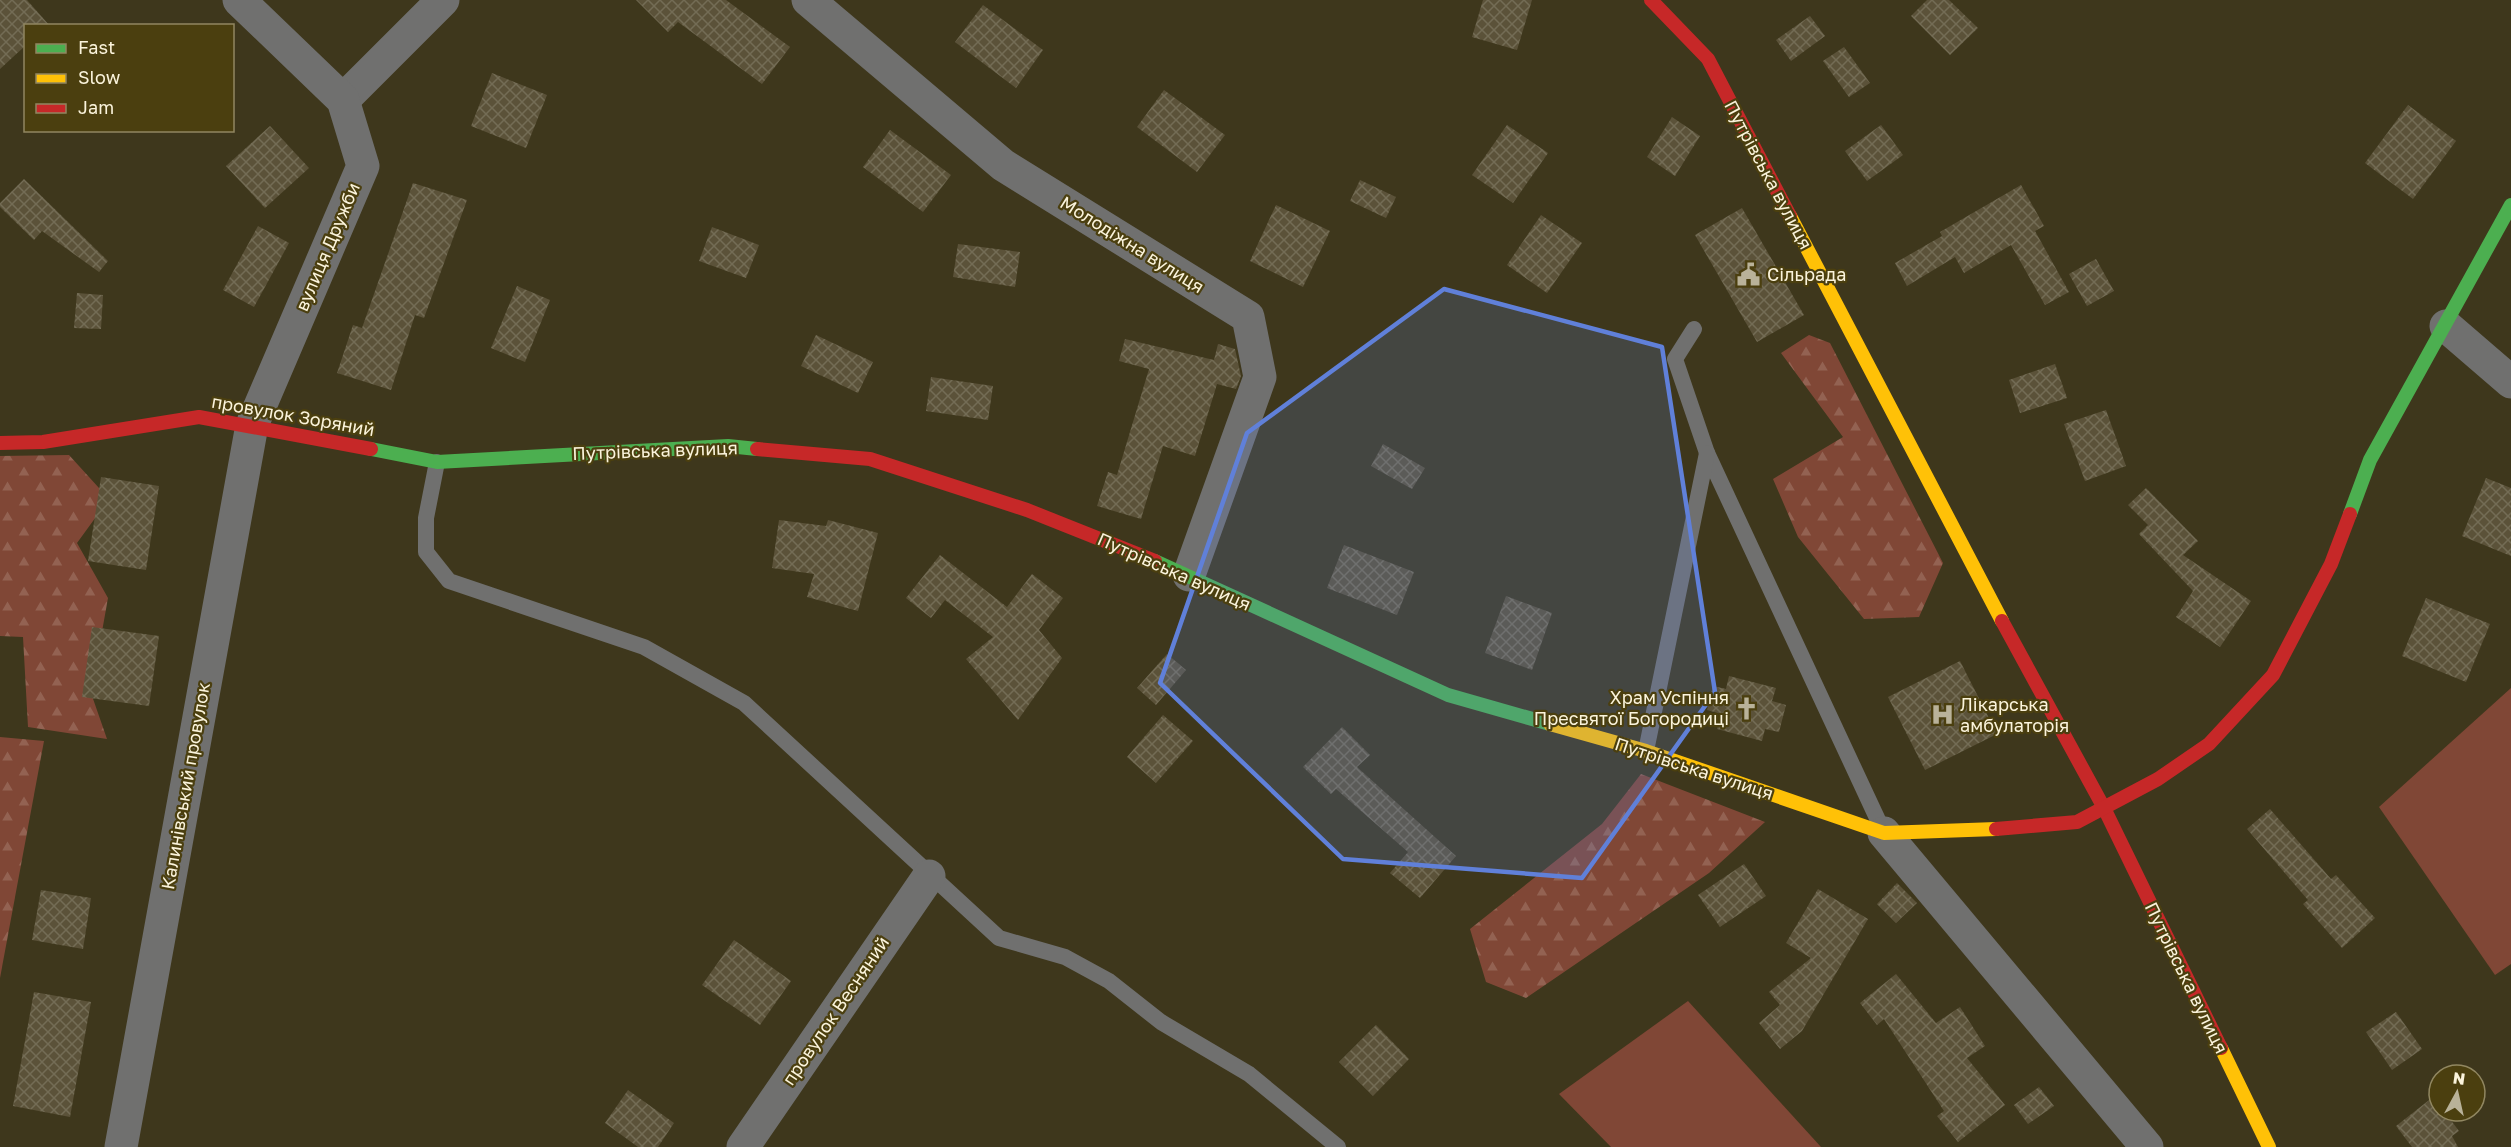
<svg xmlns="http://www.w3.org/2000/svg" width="2511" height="1147" font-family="'Golos Text',sans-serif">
	<defs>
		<pattern id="forest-firs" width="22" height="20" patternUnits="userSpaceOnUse" patternTransform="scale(1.5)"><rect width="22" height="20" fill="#804736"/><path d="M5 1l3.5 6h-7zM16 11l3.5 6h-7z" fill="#936252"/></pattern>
		<pattern id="building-cross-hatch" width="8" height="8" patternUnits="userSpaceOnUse" patternTransform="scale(1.5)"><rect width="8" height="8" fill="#5b5239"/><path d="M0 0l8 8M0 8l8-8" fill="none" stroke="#736c55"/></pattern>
	</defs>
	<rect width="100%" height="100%" fill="#3e371c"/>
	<g fill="url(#forest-firs)">
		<path d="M1809,335l21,8 113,220 -24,54 -55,2 -66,-82 -25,-58 70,-42 -62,-84z"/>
		<path d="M69,455l40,44 -32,44 31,55 -17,95 16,46 -79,-12 -5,-90 -23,-1v-180z"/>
		<path d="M0,737l44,4 -44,237z"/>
		<path d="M1641,774l124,48 -56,51 -183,125 -40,-16 -16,-53 132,-105z"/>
	</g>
	<g fill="#804736">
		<path d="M2511,688v276l-16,11 -116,-168z"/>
		<path d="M1688,1001l133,146h-210l-52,-53z"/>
	</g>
	<g fill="url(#building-cross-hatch)">
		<path d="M0,0h27l23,26h-24v19l-26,24z"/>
		<path d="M636,0h90l64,47 -28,37 -84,-62 -10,10z"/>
		<path d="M1483,0h49l-15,50 -45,-13z"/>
		<path d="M1927,0h22l29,28 -28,27 -39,-39z"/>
		<path d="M983,5l60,45 -27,38 -61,-46z"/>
		<path d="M1810,16l15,20 -34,25 -15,-21z"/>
		<path d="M1844,47l26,36 -21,14 -26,-36z"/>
		<path d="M492,73l55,22 -21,53 -55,-22z"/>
		<path d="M1164,90l61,45 -28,37 -60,-45z"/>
		<path d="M2408,105l48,36 -43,58 -48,-36z"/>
		<path d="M1672,117l28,19 -25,40 -28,-19z"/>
		<path d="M1507,125l41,28 -35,50 -41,-28z"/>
		<path d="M1881,125l22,30 -36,26 -22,-30z"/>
		<path d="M270,126l39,42 -44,40 -39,-42z"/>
		<path d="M890,130l61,45 -28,37 -60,-45z"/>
		<path d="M24,179l84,82 -9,11 -57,-41 -8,9 -34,-33v-4z"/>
		<path d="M1360,180l36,17 -10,21 -36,-17z"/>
		<path d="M413,183l54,17 -43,118 -9,-3 -24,75 -54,-17 16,-48 9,3z"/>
		<path d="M2021,185l23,41 -9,5 34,61 -24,13 -34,-60 -47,28 -9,-16 -48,29 -12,-23 47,-27 -2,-4z"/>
		<path d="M1276,205l54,26 -27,56 -53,-26z"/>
		<path d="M1742,208l62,107 -47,27 -62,-107z"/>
		<path d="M1541,215l41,28 -35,50 -40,-28z"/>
		<path d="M258,226l31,17 -35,64 -31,-17z"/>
		<path d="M712,227l47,18 -13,33 -47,-17z"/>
		<path d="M958,244l62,8 -5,35 -62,-10z"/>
		<path d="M2096,259l18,32 -27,15 -18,-32z"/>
		<path d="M517,286l33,14 -25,62 -34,-14z"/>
		<path d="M77,293l26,2 -2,34 -27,-1z"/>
		<path d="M816,335l57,27 -15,31 -57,-27z"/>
		<path d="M1125,339l89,21 4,-16 17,5 6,27 -5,13 -19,-5 -22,72 -32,-10 -22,73 -44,-13 11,-34 9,3 32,-106 -30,-8z"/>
		<path d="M2055,364l12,34 -47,15 -11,-33z"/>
		<path d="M931,377l62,9 -5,34 -62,-9z"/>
		<path d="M2106,410l20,56 -41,15 -21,-57z"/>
		<path d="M1383,444l42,24 -13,21 -41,-23z"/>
		<path d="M101,477l58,9 -13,84 -58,-9z"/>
		<path d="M2486,478l25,10v68l-49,-20z"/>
		<path d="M2146,488l52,53 -15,14 68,46 -31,46 -44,-30 17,-26 -54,-57 9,-9 -20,-20z"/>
		<path d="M779,520l47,6 2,-6 50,13 -20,78 -51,-14 7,-23 -42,-6z"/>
		<path d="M1344,545l70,27 -17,43 -70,-27z"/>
		<path d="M940,555l67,52 25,-33 31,24 -24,32 23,28 -44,62 -52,-61 27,-22 -48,-37 -14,18 -25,-20z"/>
		<path d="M1506,596l46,17 -20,57 -47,-17z"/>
		<path d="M2426,598l64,26 -24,58 -64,-26z"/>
		<path d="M92,627l67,9 -10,70 -67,-9z"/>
		<path d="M1167,654l19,16 -30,35 -19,-17z"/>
		<path d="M1960,661l37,73 -72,36 -37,-73z"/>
		<path d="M1729,676l47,12 -4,13 14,4 -7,27 -14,-3 -3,12 -45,-12 4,-15 -14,-4 6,-24 13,3z"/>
		<path d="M1163,715l30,26 -37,42 -29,-26z"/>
		<path d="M1342,727l28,28 -13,12 99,89 -36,42 -30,-25 18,-21 -72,-63 -5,5 -28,-27z"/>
		<path d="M2270,809l61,70 5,-4 39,43 -33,30 -39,-44 5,-4 -61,-71z"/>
		<path d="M1744,864l22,32 -46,31 -22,-32z"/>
		<path d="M1897,883l20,20 -21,20 -19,-19z"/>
		<path d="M1818,889l50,30 -66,112 -22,18 -21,-26 21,-18 -11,-13 42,-34 -25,-15z"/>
		<path d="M41,890l50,8 -8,51 -51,-9z"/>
		<path d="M734,940l57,41 -31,44 -58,-40z"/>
		<path d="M1896,974l40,49 24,-16 25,39 -18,12 38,47 -47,37 -21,-26 7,-5 -60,-92 -7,6 -17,-22z"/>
		<path d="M34,992l57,10 -21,115 -57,-11z"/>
		<path d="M2396,1012l26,37 -30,21 -26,-38z"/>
		<path d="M1376,1025l33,34 -36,37 -34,-34z"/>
		<path d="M2039,1087l15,19 -26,18 -14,-19z"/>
		<path d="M628,1090l46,33 -16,24h-20l-33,-24z"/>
		<path d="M2433,1097l6,8v6h5l15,20 -7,5 6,11h-46l-16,-21z"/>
	</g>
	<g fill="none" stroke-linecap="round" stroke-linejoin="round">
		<g stroke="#70706f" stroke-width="16">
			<path d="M1694,329l-19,30 32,94 177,380"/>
			<path d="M437,462l-11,56v34l23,29 195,66 100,56 255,235 66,19 44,24 52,41 88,52 89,73"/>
			<path d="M1646,751l61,-298"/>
		</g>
		<g stroke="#70706f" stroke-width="33">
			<path d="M808,0l195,165 245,152 12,60 -71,198"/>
			<path d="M343,100l100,-100"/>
			<path d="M2446,326l65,56"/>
			<path d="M1884,833l263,314"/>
			<path d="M121,1147l131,-722 111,-259 -20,-66 -104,-100"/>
			<path d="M743,1147l186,-271"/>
		</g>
		<g stroke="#4caf50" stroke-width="14">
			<path d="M371,449l66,13 291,-16 29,3"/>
			<path d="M2350,514l20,-54 141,-255"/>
			<path d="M1155,561l293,134 102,29"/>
		</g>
		<g stroke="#ffc107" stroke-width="14">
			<path d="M1790,216l212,405"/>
			<path d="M1550,724l96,27 238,82 112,-4"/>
			<path d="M2221,1048l48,99"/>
		</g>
		<g stroke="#c62828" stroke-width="14">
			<path d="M1651,0l57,59 82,157"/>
			<path d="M0,443l43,-1 156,-25 172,32"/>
			<path d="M757,449l113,10 157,51 128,51"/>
			<path d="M2002,621l102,187 117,240"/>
			<path d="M1996,829l81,-7 81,-43 51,-35 64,-69 58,-111 19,-50"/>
		</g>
	</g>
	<path fill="#6080d9" fill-opacity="0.2" stroke="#6080d9" stroke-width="4.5" stroke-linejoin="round" d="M1444,289l218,58 53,345 -133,186 -239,-19 -183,-176 87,-250z"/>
	<defs>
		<symbol id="civic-bare" viewBox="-9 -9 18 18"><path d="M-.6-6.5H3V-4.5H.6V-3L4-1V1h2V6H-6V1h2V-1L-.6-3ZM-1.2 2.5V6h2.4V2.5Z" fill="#b9b299" stroke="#4b3f0f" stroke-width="2.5" paint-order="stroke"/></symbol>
		<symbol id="church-bare" viewBox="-9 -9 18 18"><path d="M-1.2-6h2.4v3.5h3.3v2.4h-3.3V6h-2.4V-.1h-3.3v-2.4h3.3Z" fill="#b9b299" stroke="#4b3f0f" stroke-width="2.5" paint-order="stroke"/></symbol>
		<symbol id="hospital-bare" viewBox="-9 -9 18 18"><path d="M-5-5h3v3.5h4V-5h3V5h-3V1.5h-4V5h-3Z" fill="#b9b299" stroke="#4b3f0f" stroke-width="2.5" paint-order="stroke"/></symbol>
	</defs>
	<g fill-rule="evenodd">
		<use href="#civic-bare" x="1732" y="258" width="33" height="33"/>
		<use href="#church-bare" x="1730" y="692" width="33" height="33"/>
		<use href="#hospital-bare" x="1926" y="698" width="33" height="33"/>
	</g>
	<g text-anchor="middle" stroke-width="4.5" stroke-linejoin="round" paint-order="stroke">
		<g font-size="18" fill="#fbf4dc" stroke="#4b3f0f">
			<text transform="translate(1768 175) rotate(62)" y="6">Путрівська вулиця</text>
			<text transform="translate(1132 245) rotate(32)" y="6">Молодіжна вулиця</text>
			<text transform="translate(328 247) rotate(-67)" y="6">вулиця Дружби</text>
			<text transform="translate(293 416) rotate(10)" y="6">провулок Зоряний</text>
			<text transform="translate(655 451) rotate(-2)" y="6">Путрівська вулиця</text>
			<text transform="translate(1174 572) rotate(24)" y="6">Путрівська вулиця</text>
			<text transform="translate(1694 769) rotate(18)" y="6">Путрівська вулиця</text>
			<text transform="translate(186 786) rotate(-80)" y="6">Калинівський провулок</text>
			<text transform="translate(2186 978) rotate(64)" y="6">Путрівська вулиця</text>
			<text transform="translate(836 1011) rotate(-56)" y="6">провулок Весняний</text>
		</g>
		<g font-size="18" fill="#fbf4dc" stroke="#4b3f0f" text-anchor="start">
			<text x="1767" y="281">Сільрада</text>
			<text x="1729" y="704" text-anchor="end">Храм Успіння<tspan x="1729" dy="21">Пресвятої Богородиці</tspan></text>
			<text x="1960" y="711">Лікарська<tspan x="1960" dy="21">амбулаторія</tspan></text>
		</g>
	</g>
	<rect x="24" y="24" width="210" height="108" fill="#4b3f0f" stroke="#918761" stroke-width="1.5"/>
	<rect x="36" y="44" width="30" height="9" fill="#4caf50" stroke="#918761" stroke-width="1.5"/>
	<text x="78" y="54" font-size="18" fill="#fbf4dc">Fast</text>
	<rect x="36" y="74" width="30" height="9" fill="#ffc107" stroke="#918761" stroke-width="1.5"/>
	<text x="78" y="84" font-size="18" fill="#fbf4dc">Slow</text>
	<rect x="36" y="104" width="30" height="9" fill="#c62828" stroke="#918761" stroke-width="1.5"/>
	<text x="78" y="114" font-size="18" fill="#fbf4dc">Jam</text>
	<g transform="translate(2457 1093) rotate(8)"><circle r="28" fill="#4b3f0f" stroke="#918761" stroke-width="1.5"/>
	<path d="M0-4.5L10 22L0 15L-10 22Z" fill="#b9b299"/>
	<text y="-9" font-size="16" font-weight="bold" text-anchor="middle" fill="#fbf4dc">N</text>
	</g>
</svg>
